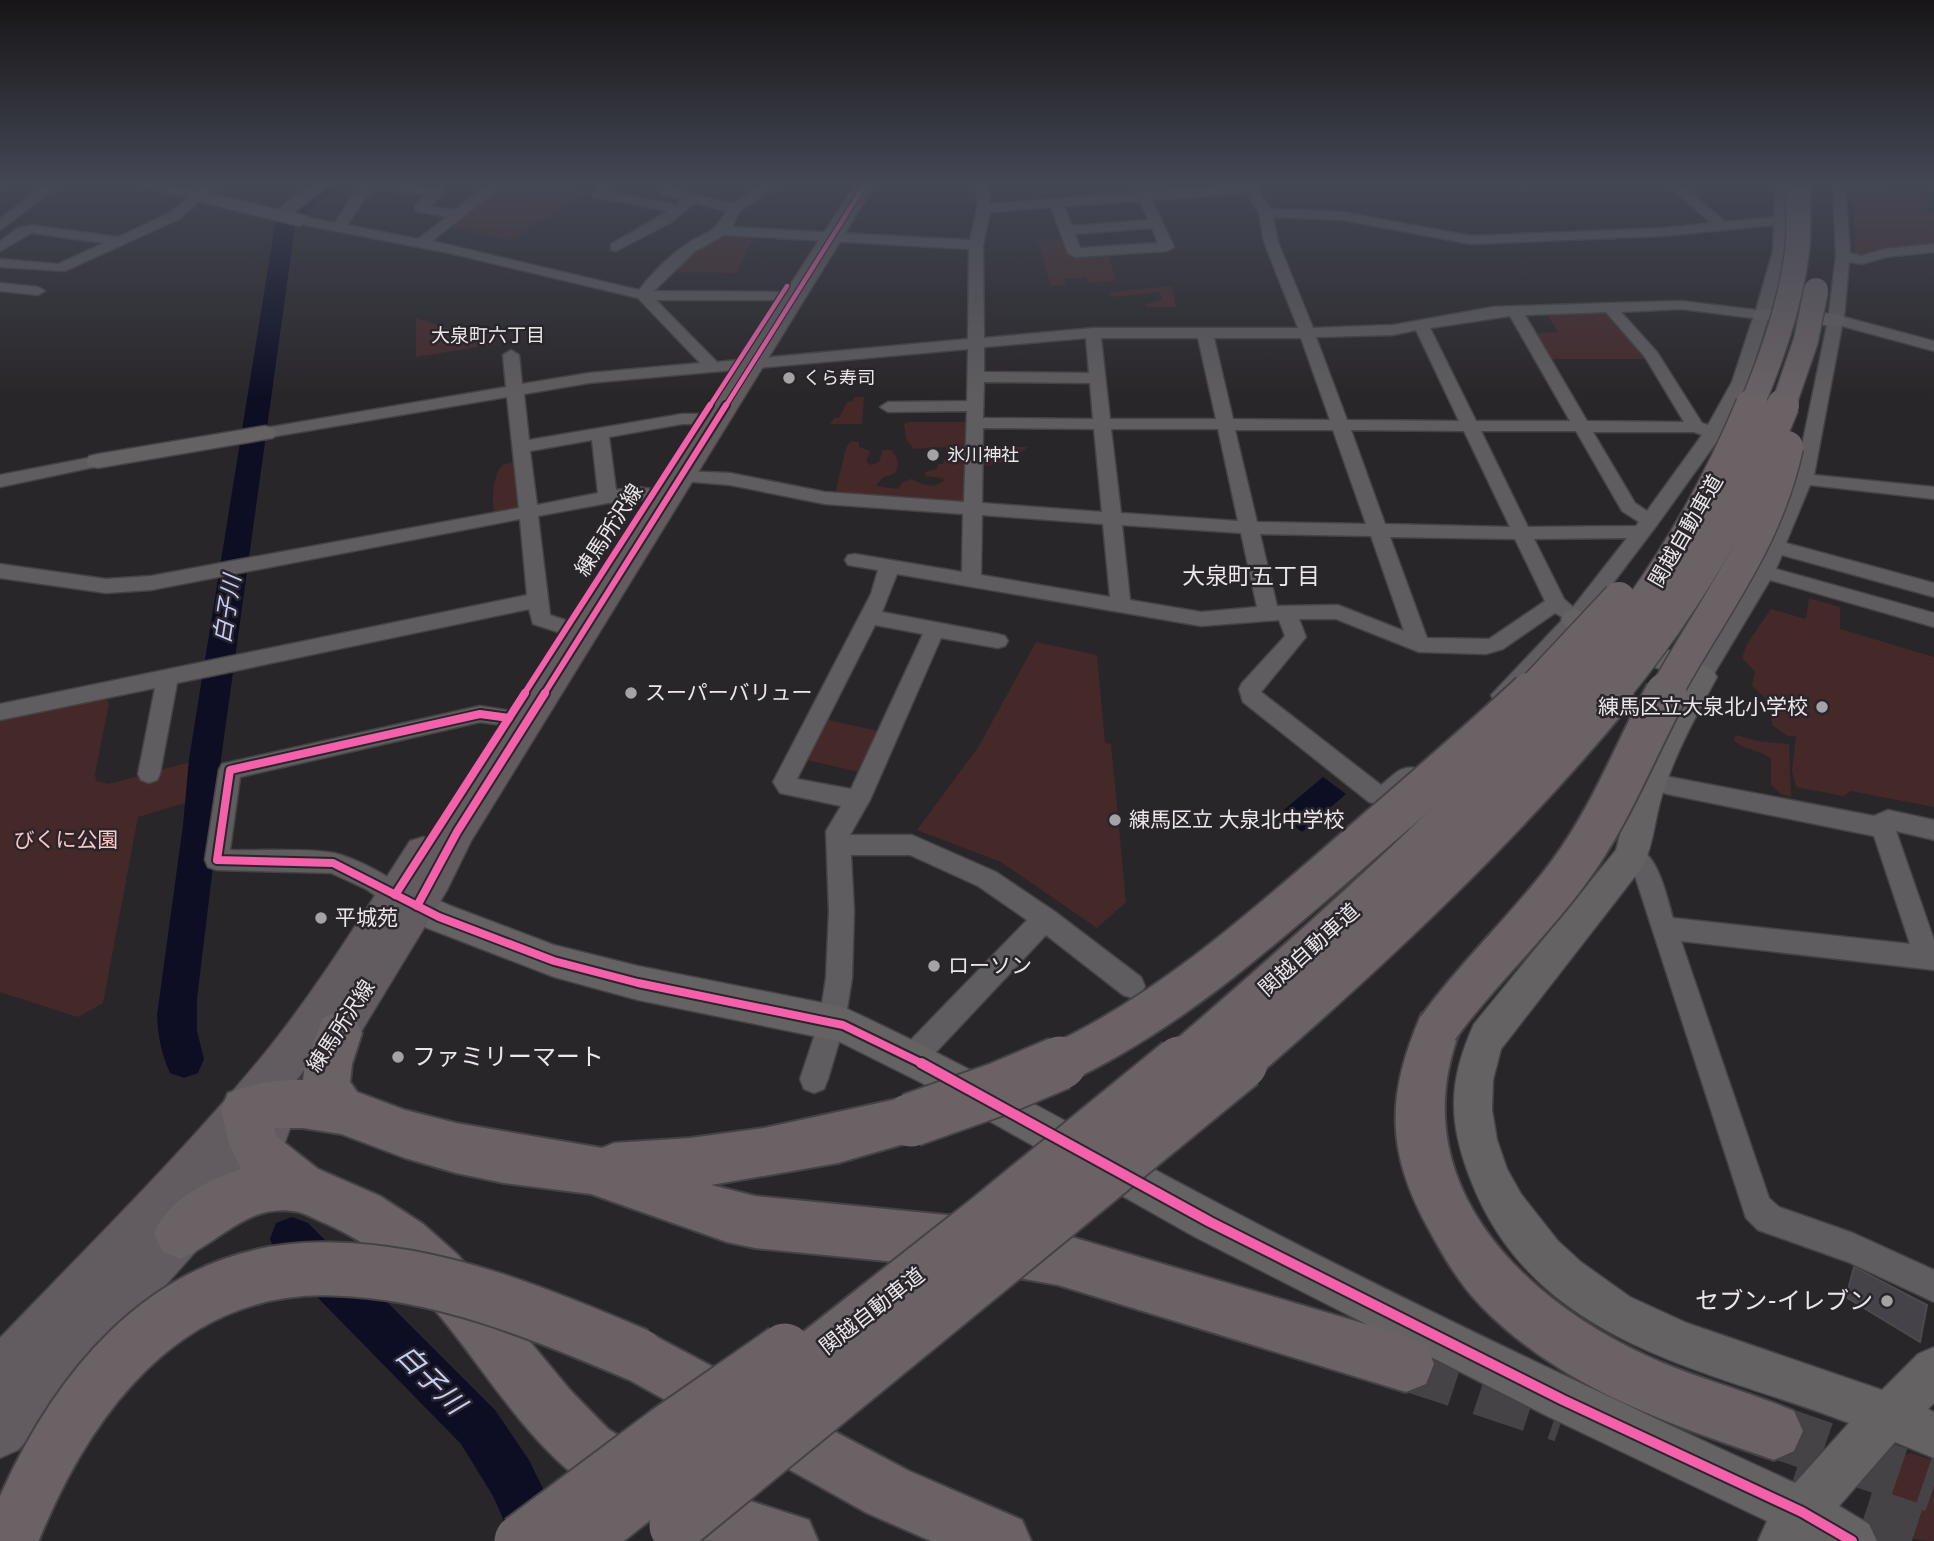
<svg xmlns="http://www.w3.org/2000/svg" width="1934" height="1541" font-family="'Varela Round','Noto Sans JP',sans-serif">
	<rect width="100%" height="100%" fill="#292629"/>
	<g fill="#452929">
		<path d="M502,183h22l59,10 -72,47 -61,-13z"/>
		<path d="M1849,183h25l17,9h20l20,15 -7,2 10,5v32l-79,9 -1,-42z"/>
		<path d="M724,235h32l-20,38 -67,-1 27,-22z"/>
		<path d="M1066,239l6,14h36l8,28 -27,2 -3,-6 -22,2 2,6 -15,1 -13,-45z"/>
		<path d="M1172,286l4,21h-28l-3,-3 17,-4v-4l-4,-4 -46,5 -3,-5z"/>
		<path d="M1603,311l7,2 37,46h-96l-16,-26 23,-1 -11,-18z"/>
		<path d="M416,318l81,26 -81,13z"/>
		<path d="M854,397h10l-2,27h-32l4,-6h5l8,-16 7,-1z"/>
		<path d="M910,422h56l5,3 -6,79 -125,-10 -4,-4 10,-42 5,-7 8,1v5l11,4 -4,11 5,3 8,-3 4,-12h8c7,8 9,13 4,23l-13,5 -6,8 22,3 4,-6 9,-4c12,5 20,11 33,2l-1,-3 -17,-2 -1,-4 12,-3 1,-5h5l1,-4 12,1 1,-9 -11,-1v-4l-32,2 -8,-10 -2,-15z"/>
		<path d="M980,447h47c-11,12 -32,19 -47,19z"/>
		<path d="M515,462l6,47 -27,5c-2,-17 -2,-35 8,-49z"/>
		<path d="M1809,598l31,9v22l94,28v150l-83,-16 -8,5 -47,-9 -4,-16 4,-35h-8l-16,-11 -1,-22 -19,-17 3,-14 -13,-14 5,-14 24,-35 35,10z"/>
		<path d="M1036,642l61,13 8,88 6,1 15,158 -29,26 -96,-66 -84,-32 62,-84z"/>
		<path d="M104,697l5,6 -14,71 1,7 13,3 85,-23 -6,41 -50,15 -35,186 -25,14 -78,-25v-275z"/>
		<path d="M823,719l60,13 -19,41 -62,-14z"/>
		<path d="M1736,735l22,6 31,3 2,53 -10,-3 -10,-10v-25c-11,-10 -27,-8 -37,-19z"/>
		<path d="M1911,1453l23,8v80c-40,0 -48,-25 -63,-55l30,-30z"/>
	</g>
	<path fill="#0d0e24" d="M1323,777l23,17 -44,38 -23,-18z"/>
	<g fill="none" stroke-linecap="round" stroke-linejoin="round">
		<g fill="#0d0e24" fill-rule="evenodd">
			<path d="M323,183h23l-33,23 -18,20 -74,533 -3,66 -21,174v32l7,28 -6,14 -14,5 -14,-5c-9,-20 -12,-37 -13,-58l26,-190 6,-66 86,-534 24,-27z"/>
			<path d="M292,1217l16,6 187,187 34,50 21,43 15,38h-52l-20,-45 -32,-52 -185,-189 -6,-16 6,-16z"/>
		</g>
	</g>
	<path fill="#464249" stroke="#4c4a4c" stroke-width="2" d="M1854,1267l73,38 -7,37 -74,-45z"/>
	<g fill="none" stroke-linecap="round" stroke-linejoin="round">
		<g stroke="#464346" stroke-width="53" stroke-dasharray="53 26" stroke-linecap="butt">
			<path d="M1406,1364l157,52"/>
			<path d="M1774,1431l160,55"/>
			<path d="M1790,1489l144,47"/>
		</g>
		<defs>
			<g id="street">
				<path d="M0,183h9l-9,7z"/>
				<path d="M47,183h15l-62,47v-11z"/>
				<path d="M135,183h25l36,9 10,-9h14l-41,36 -114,52 -65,-4v-8l58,5 46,-21 -73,-10 -31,18v-10l18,-13 13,-3 87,12 51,-24 19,-15z"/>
				<path d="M316,183h15l-44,35h-10l-2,-3 13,-14z"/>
				<path d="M367,183h33l43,6v6l-13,11 25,4 35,-27h15l-73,58 207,49c13,-17 28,-32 45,-44 21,-15 30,-11 42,-35l-31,-8 -25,20 -54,28 -5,-1v-6l57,-33 -74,-14 -2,-3 9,-11h13l-6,9 68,13 6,-6 -22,-5 -3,-6 3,-5h13l-3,5 62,16 33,-21h15l-40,28 -8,16 238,13 7,-32 -1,-25h12l2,21 264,-21 16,26 73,3 128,24 192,-8 48,-5 -45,-40h14l45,39 49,-5 2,-34h12l-1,68 -6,27 -33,104 -14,30 -11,21 -66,92 -75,99 -72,77 -8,2 -8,-2 -3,-6 73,-77 -9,-5 -52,36 -17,5 -67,-2 -83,-33h-37l7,18 -45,55 120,93c12,-9 21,-22 37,-16l3,6c-9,18 -32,33 -52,27l-126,-100 -4,-13 3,-6 43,-47 -6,-16 -78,6 -304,-52 -15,38 116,22 7,2 3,5 -3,5 -7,2 -57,-10 -71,162 -20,35h62l84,37 58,39 87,66 4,9 -4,9 -9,3 -9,-3 -77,-60 -124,132 -10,4 -10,-4 -4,-9 4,-9 125,-129 -49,-34 -68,-31h-59l3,56 -2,67 -7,44 -17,57 -4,10 -10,4 -10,-4 -4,-10 19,-57 7,-44 3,-67 -3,-80 15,-25 -61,-13 -7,-11 98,-188 7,-24 -30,-5 -3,-5 3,-5 7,-1 107,18 1,-58 -138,-10 -95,-19 -48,-4 -9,-5 9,-5 48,2 95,19 139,10 3,-91 -79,1 -8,-5 8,-5 79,-1 1,-52 -379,34 -65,11 5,46 153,-26h19l8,5 -8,5h-19l-73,13 7,53 22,-3 21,3 3,4 -3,4 -51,5 -70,13 12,99 24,8 3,5 -3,5 -7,2 -34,-11 -4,-15 -352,74 -17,91 -3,6 -8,3 -8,-3 -3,-6 17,-86 -155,32v-16l527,-109 -7,-76 -369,71 -45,3 -106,-15v-14l106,15 45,-3 368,-68 -12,-111 -242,41 -9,-5 3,-4 247,-42 -3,-32 8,-5 8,5 3,29 67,-11 111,-10 -62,-65 -189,-45 -154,-30 -2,-3 7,-4 35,7 21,-32zM377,188l50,7 -12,10v6l32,6 -29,22 -71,-14 19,-28zM1247,193l12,20 5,29 34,86h-205l-109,10 -1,-93 7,-33 61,-5 17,46 7,4 92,-6 7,-4 -22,-47zM1140,201l8,19 -76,6 -8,-20zM1273,217l70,3 128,24 192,-8 111,-11 -1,26 -17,59 -75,-9 -72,2 -116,4 -100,18 -80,3 -35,-86zM1152,228l6,15 -78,5 -5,-14zM724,235l245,14 -1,90 -251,23 -61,-62h125l7,-4 -7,-4 -127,-1 40,-39zM1681,309l72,9 -21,64 -24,43 -6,-2 -45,-71 -36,-40zM1606,312l39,45 39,65 -97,-1 -62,-106zM1510,316l60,105h-94l-46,-93zM1416,330l43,91 -112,-1 -31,-83 77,-2zM1086,338l3,35 -105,-1v-25zM1101,338h97l18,81h-106zM1214,338h87l29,82 -97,-1zM984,382l106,1 3,36 -110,-1zM983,428l111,1 8,83 -120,-9zM1111,429h107l20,92 -117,-8zM1235,430h98l33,94 -109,-2zM1351,430l113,1 46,96 -125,-3zM1481,431h95l46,80 17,11 -3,4 -108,1zM1593,432h101l8,3 -55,76 -12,-8zM592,440l6,53 -61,12 -7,-54zM982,515l121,9 7,73 -129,-22zM1122,525l119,8 16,74 -56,5 -71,-12zM1260,534l111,2 33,95 -66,-26 -61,1zM1390,537l125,2 30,62 -56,38 -62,-1zM1627,538l-54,69 -9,-8 -30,-60zM875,625l48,9 -72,155 -54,-10z"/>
				<path d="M1833,183h12l5,70 11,3 24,-7 49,-5v8l-48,5 -24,7 -13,-2 -5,55 90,24v10l-92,-25 -28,149 120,12v12l-124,-14 -24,58 148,40v14l-152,-42 -6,14 158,44v14l-164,-47 -61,102 -7,3 -7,-3 -4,-5 64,-105 40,-93 33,-159 8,-64z"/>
				<path d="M0,283l38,4 7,4 -7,4 -38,-4z"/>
				<path d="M98,456l9,5 -3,4 -104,22v-12z"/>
				<path d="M480,706l37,6 3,6 -3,6 -8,2 -29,-4 -240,55 -10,73c30,1 77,-2 104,3 18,4 66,26 73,42l-3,8 -9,3 -9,-3 -20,-14 -35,-16 -114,-3 -9,-3 -3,-7 14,-90 3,-6z"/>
				<path d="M1653,770l17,7 204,39 14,-6 46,10v20l-38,-9 38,109v30l-253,-29 88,257 10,9 74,26 81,37v32l-86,-40 -90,-32 -12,-12 -112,-345 -15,-17 3,-7c34,-12 44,46 51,69l237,26 -36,-108 -207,-42 -22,-9 -3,-6 3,-6z"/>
			</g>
			<g id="secondary">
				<path d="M198,191l109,25 2,4 -9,6 -108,-26 -3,-4 3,-4z"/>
				<path d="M1762,309l74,5 7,2 4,4 -4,4 -7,2 -81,-7 -3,-4 3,-4z"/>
				<path d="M265,426l8,2 4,5 -4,5 -175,30 -9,-2 -3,-5 3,-5 9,-2z"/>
				<path d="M1575,609l137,60 5,8c-20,37 -41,75 -54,115 -8,24 -9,51 -20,74l-142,183 -8,31 -1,30 5,30 10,29 14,25 37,47 23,21 49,35 57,26 195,67 36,-36 16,-7v56l-6,6 6,3v46l-39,-16 -56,64 30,18 8,17h-119l9,-20 -220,-105 -352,-179 -273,-154 -84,-42 -200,-41 -84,-23 -127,-49 -43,-22 -5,-10 5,-10 12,-5 55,25 103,39 84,21 205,41 13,6c126,59 246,130 369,194 187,98 378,188 570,276l54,-60c-146,-56 -316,-79 -379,-245 -22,-57 -22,-97 4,-154l142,-174 15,-58 28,-62 26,-49 -120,-55 -4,-7 4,-7z"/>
			</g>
			<path id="primary" d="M856,183h20l-405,658 -24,49 -108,178 -15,6 -16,-9 -32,42 9,3 6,16 -6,16 -88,108 -179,200 -18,8v-120c88,-92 179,-181 260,-279 56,-68 102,-144 150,-218l13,-4 11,3 10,-19z"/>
			<g id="highway">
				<path d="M1438,1007l16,6 7,15c-60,150 56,267 184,327 49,23 100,35 149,56l9,20 -9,20 -20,9c-105,-36 -215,-73 -294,-155 -22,-23 -38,-51 -53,-79 -42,-77 -40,-134 -5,-213z"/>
				<path d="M339,1011l16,7 7,15 -10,31 -2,18 7,10 48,18 51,13 146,25 12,-5 76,-5 74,-10 147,-32 17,7 7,17 -7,17 -90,26 -127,22 44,11 212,21 91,16 348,103 20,8 8,20 -8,20 -20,8 -348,-107 -91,-16 -212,-21 -28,-6 -136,-48 -87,-11 -48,-10 -51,-15 -64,-24 -38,-6h-29l2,8 42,33 62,27 43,28 35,31 112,135 38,39 65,41 62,26 74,24 9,21c-28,0 -56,0 -85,0 -11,0 -26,0 -36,-1 -43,-14 -96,-41 -130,-71 -86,-75 -129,-196 -238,-244 -10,-4 -20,-10 -30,-13 -50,-11 -78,30 -119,47l-18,-8 -8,-18c14,-33 53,-53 87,-64l-12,-25 -8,-34 7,-17c25,-10 48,-13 75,-13l2,-16 18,-46z"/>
				<path d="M638,1327l271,144 113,49 9,21h-100l-64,-28 -248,-139 -9,-19 9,-19z"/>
			</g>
		</defs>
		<use href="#street" stroke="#454245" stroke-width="3"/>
		<use href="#secondary" stroke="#454245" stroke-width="3"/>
		<use href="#primary" stroke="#454245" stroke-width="3"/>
		<use href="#highway" stroke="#454245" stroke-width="4"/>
		<use href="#street" fill="#5f5d5f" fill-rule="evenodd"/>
		<use href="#secondary" fill="#656264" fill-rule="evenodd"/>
		<use href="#primary" fill="#625c60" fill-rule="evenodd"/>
		<use href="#highway" fill="#6a6265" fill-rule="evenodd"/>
		<defs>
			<g id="highway-bridge-far3">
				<path d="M1751,407c22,-52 42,-109 47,-165 1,-19 0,-39 0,-59"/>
				<path d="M1783,407l23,-67 10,-50"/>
			</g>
			<g id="highway-bridge-far2">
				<path d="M1529,694l90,-96"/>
				<path d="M1572,694c75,-86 136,-183 180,-289"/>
				<path d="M1612,694c72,-87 129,-183 171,-289"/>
				<path d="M1665,694c46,-85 101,-150 122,-247"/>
			</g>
			<g id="highway-bridge-far1">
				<path d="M1438,1028c40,-56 91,-101 131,-156 41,-55 65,-119 97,-179"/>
				<path d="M1056,1065c112,-52 204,-134 296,-214 60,-52 121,-104 179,-158"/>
				<path d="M1178,1065c84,-72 166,-145 246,-221 51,-49 103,-98 149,-151"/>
				<path d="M1239,1065c133,-116 262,-236 374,-372"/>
			</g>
			<g id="highway-bridge">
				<path d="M911,1120l90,-32 59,-25"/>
				<path d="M676,1526l565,-463"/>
				<path d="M10,1541c55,-141 154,-277 322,-272 106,2 210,45 306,86"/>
				<path d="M521,1541l146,-109 118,-82"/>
				<path d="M581,1541l408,-322 191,-156"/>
			</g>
		</defs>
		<use href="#highway-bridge-far3" stroke="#454245" stroke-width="27" stroke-linecap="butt"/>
		<use href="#highway-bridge-far2" stroke="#454245" stroke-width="35" stroke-linecap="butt"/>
		<use href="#highway-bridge-far1" stroke="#454245" stroke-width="45" stroke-linecap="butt"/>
		<use href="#highway-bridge" stroke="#454245" stroke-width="57" stroke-linecap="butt"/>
		<use href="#highway-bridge-far3" stroke="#6a6265" stroke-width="24"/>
		<use href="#highway-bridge-far2" stroke="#6a6265" stroke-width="32"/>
		<use href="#highway-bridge-far1" stroke="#6a6265" stroke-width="41"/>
		<use href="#highway-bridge" stroke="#6a6265" stroke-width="53"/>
		<defs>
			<g id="cycleway-far3">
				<path d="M709,407l78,-121"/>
				<path d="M725,407l141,-224"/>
			</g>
			<g id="cycleway-far2">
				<path d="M524,694l186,-289"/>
				<path d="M544,694l182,-289"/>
			</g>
			<g id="cycleway-far1">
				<path d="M509,718l-29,-4 -250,56 -13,90 116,3 106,54 115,44 84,22 205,42 82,40"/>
				<path d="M395,895l130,-202"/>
				<path d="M417,906l40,-74 88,-139"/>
			</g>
			<path id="cycleway" d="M921,1063l289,159 353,178 239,112 50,29"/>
		</defs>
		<use href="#cycleway-far3" stroke="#2a252a" stroke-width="7"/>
		<use href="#cycleway-far2" stroke="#2a252a" stroke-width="10"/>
		<use href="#cycleway-far1" stroke="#2a252a" stroke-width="12"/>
		<use href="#cycleway" stroke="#2a252a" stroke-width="14"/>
		<use href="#cycleway-far3" stroke="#f560ab" stroke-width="4.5"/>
		<use href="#cycleway-far2" stroke="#f560ab" stroke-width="6"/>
		<use href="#cycleway-far1" stroke="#f560ab" stroke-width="8"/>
		<use href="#cycleway" stroke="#f560ab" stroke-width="10"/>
	</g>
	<linearGradient id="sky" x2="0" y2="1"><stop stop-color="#171517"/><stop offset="0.46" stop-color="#434754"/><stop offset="1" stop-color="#434754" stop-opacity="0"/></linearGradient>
	<rect width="1934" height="399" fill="url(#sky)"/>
	<g fill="#a6a3a6" stroke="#2a252a" stroke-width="2.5">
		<circle cx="789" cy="378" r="7"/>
		<circle cx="933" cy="455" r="7"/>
		<circle cx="631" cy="693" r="7"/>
		<circle cx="1822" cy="707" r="7"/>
		<circle cx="1115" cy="820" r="7"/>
		<circle cx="321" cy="918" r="7"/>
		<circle cx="934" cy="966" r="7"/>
		<circle cx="398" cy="1057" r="7"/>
		<circle cx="1887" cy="1301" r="7"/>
	</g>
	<g text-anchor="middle" stroke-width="5" stroke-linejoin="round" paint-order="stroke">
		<g font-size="18" fill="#eae7ea" stroke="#2a252a" text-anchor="start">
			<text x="803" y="384">くら寿司</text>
			<text x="947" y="461">氷川神社</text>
		</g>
		<g font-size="19" fill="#eae7ea" stroke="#2a252a">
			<text x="488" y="342">大泉町六丁目</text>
		</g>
		<g font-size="21" fill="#eae7ea" stroke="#2a252a">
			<text transform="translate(609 530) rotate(-57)" y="7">練馬所沢線</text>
			<text transform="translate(1686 531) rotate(-60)" y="7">関越自動車道</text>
			<text transform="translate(1309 950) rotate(-42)" y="7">関越自動車道</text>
			<text transform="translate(341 1026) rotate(-57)" y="7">練馬所沢線</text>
			<text transform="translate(872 1311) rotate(-38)" y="7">関越自動車道</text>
		</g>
		<g font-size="21" fill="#eae7ea" stroke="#2a252a" text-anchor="start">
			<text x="645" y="700">スーパーバリュー</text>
			<text x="1808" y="714" text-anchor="end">練馬区立大泉北小学校</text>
			<text x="1129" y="827">練馬区立 大泉北中学校</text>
			<text x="335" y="925">平城苑</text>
			<text x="948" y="973">ローソン</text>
		</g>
		<g font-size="21" fill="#fdc6c4" stroke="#2a252a">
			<text x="66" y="847">びくに公園</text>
		</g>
		<g font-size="23" fill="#eae7ea" stroke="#2a252a">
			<text x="1251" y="584">大泉町五丁目</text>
		</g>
		<g font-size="23" font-style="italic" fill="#c3cdfa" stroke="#2a252a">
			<text transform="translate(227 609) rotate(-81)" y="8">白子川</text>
		</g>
		<g font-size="24" fill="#eae7ea" stroke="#2a252a" text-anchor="start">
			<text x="412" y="1065">ファミリーマート</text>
			<text x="1873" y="1309" text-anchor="end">セブン-イレブン</text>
		</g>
		<g font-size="28" font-style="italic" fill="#c3cdfa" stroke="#2a252a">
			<text transform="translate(431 1379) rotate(45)" y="10">白子川</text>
		</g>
	</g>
</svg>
